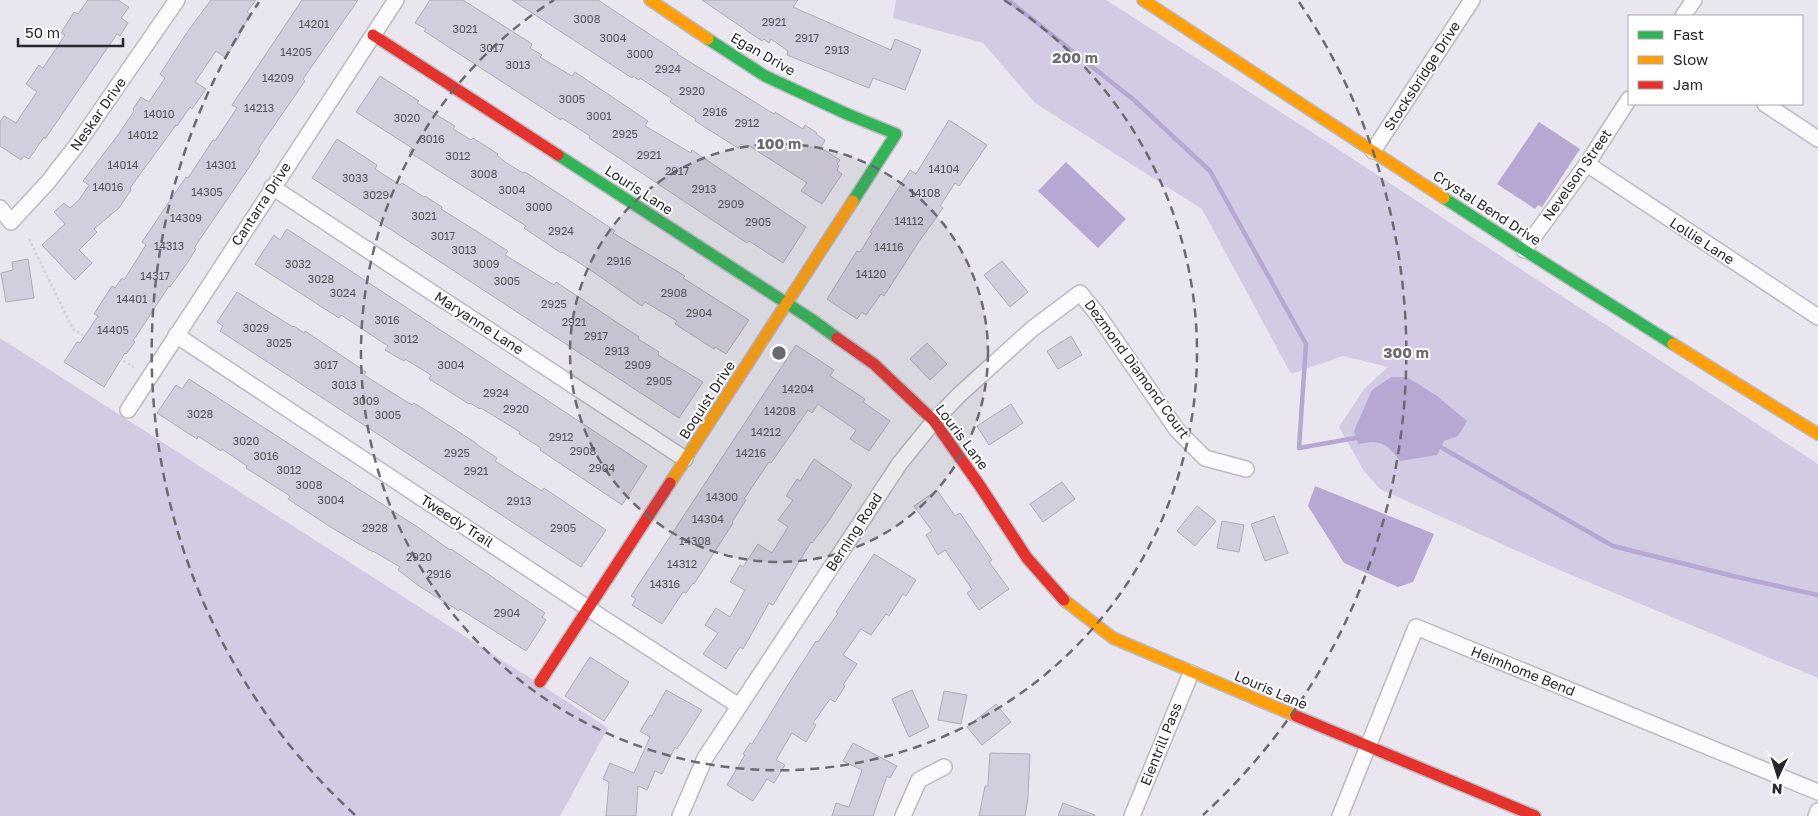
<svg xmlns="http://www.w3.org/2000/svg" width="1818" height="816" font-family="'Golos Text',sans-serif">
	<rect width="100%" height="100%" fill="#e9e6f0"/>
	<g fill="#d2cbe3">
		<path d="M896,0h210l198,127 514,337v214l-261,-109 -177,-80 -16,-18 -25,-44 25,-38 24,-22 -45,-11 -52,18 -89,-165 -167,-106 -52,-60 -90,-25z"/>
		<path d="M0,338l608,390 -48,88h-560z"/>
	</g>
	<g fill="#b6a8d3">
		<path d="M1539,122l41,27 -38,58 -4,-2 -3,4 -38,-25z"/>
		<path d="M1066,162l60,57 -28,29 -60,-57z"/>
		<path d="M1391,377h16l30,19 30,25 -9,15 -14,5 -7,14 -37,6c-14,-19 -20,-21 -42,-17l-4,-13 18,-41z"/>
		<path d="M1315,486l119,48 -21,48 -15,5 -54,-24 -36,-57z"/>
	</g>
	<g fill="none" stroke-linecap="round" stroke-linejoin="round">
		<g stroke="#b6a8d3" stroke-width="4.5">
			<path d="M1008,0l126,100 76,71 96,173 -7,104 62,-11"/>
			<path d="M1437,445l176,101 124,31 81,18"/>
		</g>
	</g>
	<g fill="#d3cede" stroke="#aeacb3">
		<path d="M88,0h30l11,7 -8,11 7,5 -8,13 -3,-2 -72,105 -1,-2 -15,22 -5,-3 -3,4 -21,-14v-24l4,-6 12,7 21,-31 -11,-8 13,-19 4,3 22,-33 -4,-2 13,-21 4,2z"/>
		<path d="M211,0h45l-9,12 4,3 -13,18 2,1 -2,5 -13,18 -9,-6 -21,31 11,7 -14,20 -2,-2 -13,19 -1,-1 -46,63 1,2 -12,18 -25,21 3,3 -18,18 13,13 -17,17 -33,-35 23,-21 -11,-12 10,-9 6,5 9,-8 10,-15 -6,-4 35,-46 16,-24 -1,-2 8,-12 8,5 16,-24 -5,-4 28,-43z"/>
		<path d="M302,0h56l-55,79 2,2 -47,68 2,2 -6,9 -60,88 2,1 -8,13 -18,25 -1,-1 -36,55 2,1 -9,12 -1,-1 -21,34 -40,-25 13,-20 3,1 18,-27 -4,-2 18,-28 3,2 7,-10 2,2 22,-35 -4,-3 44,-65 2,1 25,-38 2,1 22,-33 -5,-3z"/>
		<path d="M430,0h33l69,44 -2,4 12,7 -2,2 32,19 3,-4 73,49 -3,5 46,27 1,-3 114,77 -23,36 -34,-22 -2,2 -158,-105 1,-2 -28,-18 -1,2 -137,-89 2,-2 -11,-6z"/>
		<path d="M512,0h86l80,53 -1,1 97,60 1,-2 28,17 2,-4 12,8 -1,1 9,6 -4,8 19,12 -3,4 2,2 -2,4 5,4 -20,30 -21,-13 6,-8 -59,-38 -1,3 -6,-4 -3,4 -43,-27 1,-2 -26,-17 2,-3 -32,-21 -1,2 -6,-4 -1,2z"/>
		<path d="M702,0h96l-5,7 98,43 4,-11 26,11 -16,40 -32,-12 -4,10 -82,-33 1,-4 -17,-12 -2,4 -5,-4 -2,2z"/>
		<path d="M380,76l39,25 -2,2 38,23 -2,3 18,11 2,-2 14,9 11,7 -1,1 8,7 18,11 2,-1 42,27 48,32 -2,2 72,43 -2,2 66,42 -23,34 -11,-7 -1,2 -39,-25 2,-3 -32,-19 -3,4 -53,-37 -27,-17 -1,1 -37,-25 2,-2 -117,-74 3,-4 -56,-36z"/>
		<path d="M949,120l38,25 -28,41 -4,-3 -15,23 3,2 -25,35 -34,53 -3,-2 -15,21 -4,-3 -5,7 -30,-20 30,-48 3,1 12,-19 -2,-1 40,-62 6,4z"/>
		<path d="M337,139l40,26 -2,4 25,16 2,-2 22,14 1,-1 17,11 -1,2 67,42 -3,4 49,30 2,-3 83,55 -1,2 21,13 -1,3 45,27 -24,36 -367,-240z"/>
		<path d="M287,229l360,237 -25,39 -82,-55 1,-2 -22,-14 1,-2 -39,-24 -1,1 -10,-6 -1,1 -22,-14 -18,-11 2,-4 -26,-16 -1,2 -19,-11 3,-4 -47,-31 -2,3 -84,-54 19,-29 6,5z"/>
		<path d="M28,259l6,39 -28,4 -5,-29 12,-3 -1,-8z"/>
		<path d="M1002,261l26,31 -18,15 -26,-32z"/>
		<path d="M237,292l56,35 1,-1 10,7 1,-2 61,41 -2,3 48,30 2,-2 62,40v1l21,14 -2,3 47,30 2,-3 62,42 -25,37 -361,-236 3,-5 -6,-4z"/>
		<path d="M1071,336l11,19 -24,14 -11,-18z"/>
		<path d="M927,343l20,21 -17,16 -20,-21z"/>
		<path d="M796,345l38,25 -4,6 35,23 -2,3 27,19 -21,30 -19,-12 6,-9 -38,-26 -6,9 -4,-3 -37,53 -2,-1 -25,37 2,1 -14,22 1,1 -39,61 -1,-1 -7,10 -3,-1 -21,32 -30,-19 4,-6 -5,-3z"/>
		<path d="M189,379l230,149 31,22 1,-1 12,8 82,56 -3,4 4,3 -20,31 -66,-42 -1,2 -40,-25 -21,-16 2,-3 -27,-16v1l-41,-24 -44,-29 2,-3 -44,-28 1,-2 -25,-17 -1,2 -23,-15 -1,3 -40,-26 19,-28 6,4z"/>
		<path d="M1011,404l12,19 -34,22 -12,-19z"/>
		<path d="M814,459l38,26 -24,37 -16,21 -1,-1 -38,63 -4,-2 -26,46 -3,-2 -14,22 -23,-15 15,-21 -13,-8 11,-17 14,9 15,-27 -15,-8 10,-17 3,2 15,-23 14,9 16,-26 -10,-7 15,-20 -7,-4 11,-17 3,2z"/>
		<path d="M1062,482l13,17 -32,23 -13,-18z"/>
		<path d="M937,490l18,26 5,-3 32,47 -3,2 20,27 -30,21 -12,-17 5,-4 -27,-39 -7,5 -12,-20 6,-4 -18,-25z"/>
		<path d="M1197,506l19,15 -21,25 -18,-15z"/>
		<path d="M1274,516l14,37 -23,8 -14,-37z"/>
		<path d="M1222,521l22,4 -5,27 -22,-4z"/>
		<path d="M874,554l42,26 -10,16 -3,-2 -14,22 -3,-2 -15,21 -10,-6 -18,26 14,9 -14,21 2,1 -10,16 -5,-3 -17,24 3,2 -10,17 -14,-9 -16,27 9,5 -11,18 -7,-4 -14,22 -26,-16 18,-30 -2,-1 7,-11 2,1 32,-53 32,-50 2,1 20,-29 -2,-1z"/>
		<path d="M590,657l39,25 -25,39 -39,-25z"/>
		<path d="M666,690l36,20 -25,39 -2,-2 -13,27 -7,-3 -8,19 -9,-4 -2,30h-30l3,-34 -6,-3 7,-16 24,10 16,-36 -10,-6 10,-16 2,1z"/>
		<path d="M912,690l17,37 -20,10 -17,-38z"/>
		<path d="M944,691l23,4 -6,29 -23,-4z"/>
		<path d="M996,704l15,18 -29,23 -15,-18z"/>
		<path d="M853,743l44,23 -7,12 -3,-2 -14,40h-41l4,-13 13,4 13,-37 -19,-9z"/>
		<path d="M990,753l40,1 -2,44 -3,18h-46l6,-30h3z"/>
		<path d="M1063,803l32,12v1h-37z"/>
	</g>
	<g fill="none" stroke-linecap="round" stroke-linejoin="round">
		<defs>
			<g id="street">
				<path d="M1683,16l11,-16"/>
				<path d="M1765,104l53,35"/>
				<path d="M1373,151l99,-151"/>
				<path d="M1587,164l231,153"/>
				<path d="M272,187l413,272"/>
				<path d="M0,208l11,14 37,-40 28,-36 101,-146"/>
				<path d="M1524,250l63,-86 42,-65"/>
				<path d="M176,335l413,274 150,97"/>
				<path d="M128,410l268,-410"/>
				<path d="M680,816l25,-58 195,-295 34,-42 25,-26 73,-66 48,-36 18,22 79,115 28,28 41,11"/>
				<path d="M903,816l16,-36 25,-13"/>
				<path d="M1132,816l59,-143"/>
				<path d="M1340,816l76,-189 402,165"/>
				<path d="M1816,816l2,-5"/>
			</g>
			<g id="fast">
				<path d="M708,39l57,37 82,38 49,20 -43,67"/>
				<path d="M558,155l253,164 26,19"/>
				<path d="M1444,198l80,52 149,94"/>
			</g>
			<g id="slow">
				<path d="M650,0l58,39"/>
				<path d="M1143,0l301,198"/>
				<path d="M1673,344l145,90"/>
				<path d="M670,483l183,-282"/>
				<path d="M1064,600l49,38 183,78"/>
			</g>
			<g id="jam">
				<path d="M373,35l185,120"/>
				<path d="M837,338l37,26 60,57 46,65 47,72 37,42"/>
				<path d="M540,682l130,-199"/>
				<path d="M1296,716l239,100"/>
			</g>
		</defs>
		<use href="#street" stroke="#bcbac1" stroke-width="18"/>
		<use href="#fast" stroke="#bcbac1" stroke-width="14"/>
		<use href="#slow" stroke="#bcbac1" stroke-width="14"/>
		<use href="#jam" stroke="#bcbac1" stroke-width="14"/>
		<path stroke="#d2d1d4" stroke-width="2.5" stroke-dasharray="2.5 2.5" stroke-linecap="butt" d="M29,239l44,90 62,39"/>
		<use href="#street" stroke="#fcfbfd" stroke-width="15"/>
		<use href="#fast" stroke="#30b455" stroke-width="11"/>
		<use href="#slow" stroke="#ff9f0a" stroke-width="11"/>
		<use href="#jam" stroke="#e5322d" stroke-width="11"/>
	</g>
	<circle cx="779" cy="353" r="209" fill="#6c6a71" fill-opacity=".12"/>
	<g fill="none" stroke="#6c6a71" stroke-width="2.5" stroke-dasharray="9 6">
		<circle cx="779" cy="353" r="209"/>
		<path d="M1004 0A418 418 0 1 1 554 0"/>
		<path d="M355 815A627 627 0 0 1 259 2M1299 2A627 627 0 0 1 1203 815"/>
	</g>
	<g text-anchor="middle" stroke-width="4" stroke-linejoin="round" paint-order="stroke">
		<g font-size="11" fill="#55525b">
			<text x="587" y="23">3008</text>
			<text x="774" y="26">2921</text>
			<text x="314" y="28">14201</text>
			<text x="465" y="33">3021</text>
			<text x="613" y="42">3004</text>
			<text x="807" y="42">2917</text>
			<text x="492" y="52">3017</text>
			<text x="837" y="54">2913</text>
			<text x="296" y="56">14205</text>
			<text x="640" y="58">3000</text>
			<text x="518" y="69">3013</text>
			<text x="668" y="73">2924</text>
			<text x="278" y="82">14209</text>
			<text x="692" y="95">2920</text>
			<text x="572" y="103">3005</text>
			<text x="259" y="112">14213</text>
			<text x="715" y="116">2916</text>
			<text x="159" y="118">14010</text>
			<text x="599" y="120">3001</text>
			<text x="407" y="122">3020</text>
			<text x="747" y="127">2912</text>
			<text x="625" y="138">2925</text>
			<text x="143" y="139">14012</text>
			<text x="432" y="143">3016</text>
			<text x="649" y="159">2921</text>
			<text x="458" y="160">3012</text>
			<text x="123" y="169">14014</text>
			<text x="221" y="169">14301</text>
			<text x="944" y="173">14104</text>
			<text x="677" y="175">2917</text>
			<text x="484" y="178">3008</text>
			<text x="355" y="182">3033</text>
			<text x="108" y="191">14016</text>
			<text x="704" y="193">2913</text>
			<text x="512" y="194">3004</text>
			<text x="207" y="196">14305</text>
			<text x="925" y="197">14108</text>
			<text x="376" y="199">3029</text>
			<text x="731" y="208">2909</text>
			<text x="539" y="211">3000</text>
			<text x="424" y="220">3021</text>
			<text x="186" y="222">14309</text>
			<text x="909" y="225">14112</text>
			<text x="758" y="226">2905</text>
			<text x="561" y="235">2924</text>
			<text x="443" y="240">3017</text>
			<text x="169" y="250">14313</text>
			<text x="889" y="251">14116</text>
			<text x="464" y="254">3013</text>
			<text x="619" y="265">2916</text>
			<text x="298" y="268">3032</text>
			<text x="486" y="268">3009</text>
			<text x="871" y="278">14120</text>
			<text x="155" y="280">14317</text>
			<text x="321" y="283">3028</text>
			<text x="507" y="285">3005</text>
			<text x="343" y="297">3024</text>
			<text x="674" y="297">2908</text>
			<text x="132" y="303">14401</text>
			<text x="554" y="308">2925</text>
			<text x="699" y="317">2904</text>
			<text x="387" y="324">3016</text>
			<text x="574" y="326">2921</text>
			<text x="256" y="332">3029</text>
			<text x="113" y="334">14405</text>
			<text x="596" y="340">2917</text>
			<text x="406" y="343">3012</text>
			<text x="279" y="347">3025</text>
			<text x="617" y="355">2913</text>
			<text x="326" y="369">3017</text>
			<text x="451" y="369">3004</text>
			<text x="638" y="369">2909</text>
			<text x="659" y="385">2905</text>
			<text x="344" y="389">3013</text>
			<text x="798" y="393">14204</text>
			<text x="496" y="397">2924</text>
			<text x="366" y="405">3009</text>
			<text x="516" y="413">2920</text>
			<text x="780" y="415">14208</text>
			<text x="200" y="418">3028</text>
			<text x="388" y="419">3005</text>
			<text x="766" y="436">14212</text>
			<text x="561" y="441">2912</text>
			<text x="246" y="445">3020</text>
			<text x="583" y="455">2908</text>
			<text x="457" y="457">2925</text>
			<text x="751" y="457">14216</text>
			<text x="266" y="460">3016</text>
			<text x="602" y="472">2904</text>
			<text x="289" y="474">3012</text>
			<text x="476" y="475">2921</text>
			<text x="309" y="489">3008</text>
			<text x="722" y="501">14300</text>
			<text x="331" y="504">3004</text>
			<text x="519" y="505">2913</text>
			<text x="708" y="523">14304</text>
			<text x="375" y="532">2928</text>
			<text x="563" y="532">2905</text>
			<text x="695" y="545">14308</text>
			<text x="419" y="561">2920</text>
			<text x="682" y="568">14312</text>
			<text x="439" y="578">2916</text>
			<text x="665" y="588">14316</text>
			<text x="507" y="617">2904</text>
		</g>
		<g font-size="14" fill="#29272d" stroke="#fff">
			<text transform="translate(763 54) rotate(30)" y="5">Egan Drive</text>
			<text transform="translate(1422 76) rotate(-57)" y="5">Stocksbridge Drive</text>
			<text transform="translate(98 114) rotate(-55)" y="5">Neskar Drive</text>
			<text transform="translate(1577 175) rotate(-55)" y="5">Nevelson Street</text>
			<text transform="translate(639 190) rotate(33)" y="5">Louris Lane</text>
			<text transform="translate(261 204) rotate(-57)" y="5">Cantarra Drive</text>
			<text transform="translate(1487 208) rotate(33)" y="5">Crystal Bend Drive</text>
			<text transform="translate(1702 241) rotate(33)" y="5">Lollie Lane</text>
			<text transform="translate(479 323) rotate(33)" y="5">Maryanne Lane</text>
			<text transform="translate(1137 369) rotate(54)" y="5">Dezmond Diamond Court</text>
			<text transform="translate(707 400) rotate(-57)" y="5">Boquist Drive</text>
			<text transform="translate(962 437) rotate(53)" y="5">Louris Lane</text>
			<text transform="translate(457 521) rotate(33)" y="5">Tweedy Trail</text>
			<text transform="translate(854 532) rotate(-57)" y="5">Berning Road</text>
			<text transform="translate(1523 671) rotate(22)" y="5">Heimhome Bend</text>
			<text transform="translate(1271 690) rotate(23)" y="5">Louris Lane</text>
			<text transform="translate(1161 744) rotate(-68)" y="5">Eientrill Pass</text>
		</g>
	</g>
	<circle cx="779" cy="353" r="8" fill="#6c6a71" stroke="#fff" stroke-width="2.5"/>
	<g font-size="15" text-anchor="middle" font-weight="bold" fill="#6c6a71" stroke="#fff" stroke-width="4" stroke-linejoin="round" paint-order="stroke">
		<text x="1075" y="63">200 m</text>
		<text x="779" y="149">100 m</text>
		<text x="1406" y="358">300 m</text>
	</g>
	<rect x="1628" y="15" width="175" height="90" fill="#ffffff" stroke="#a9a9ab"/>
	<rect x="1638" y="31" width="25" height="8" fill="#30b455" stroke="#a9a9ab"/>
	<text x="1673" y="40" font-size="15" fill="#29272d">Fast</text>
	<rect x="1638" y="56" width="25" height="8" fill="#ff9f0a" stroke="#a9a9ab"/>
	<text x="1673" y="65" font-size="15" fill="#29272d">Slow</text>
	<rect x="1638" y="81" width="25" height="8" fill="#e5322d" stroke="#a9a9ab"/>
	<text x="1673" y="90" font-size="15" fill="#29272d">Jam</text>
	<g transform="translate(1778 776) rotate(184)" stroke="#ffffff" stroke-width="4" paint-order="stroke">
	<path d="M0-4L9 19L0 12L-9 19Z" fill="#29272d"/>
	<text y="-8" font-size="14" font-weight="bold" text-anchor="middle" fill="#29272d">N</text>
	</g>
	<path d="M18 38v8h105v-8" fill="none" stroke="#29272d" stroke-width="2.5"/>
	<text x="25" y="38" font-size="15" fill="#29272d" stroke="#ffffff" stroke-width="4" paint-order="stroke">50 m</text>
</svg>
